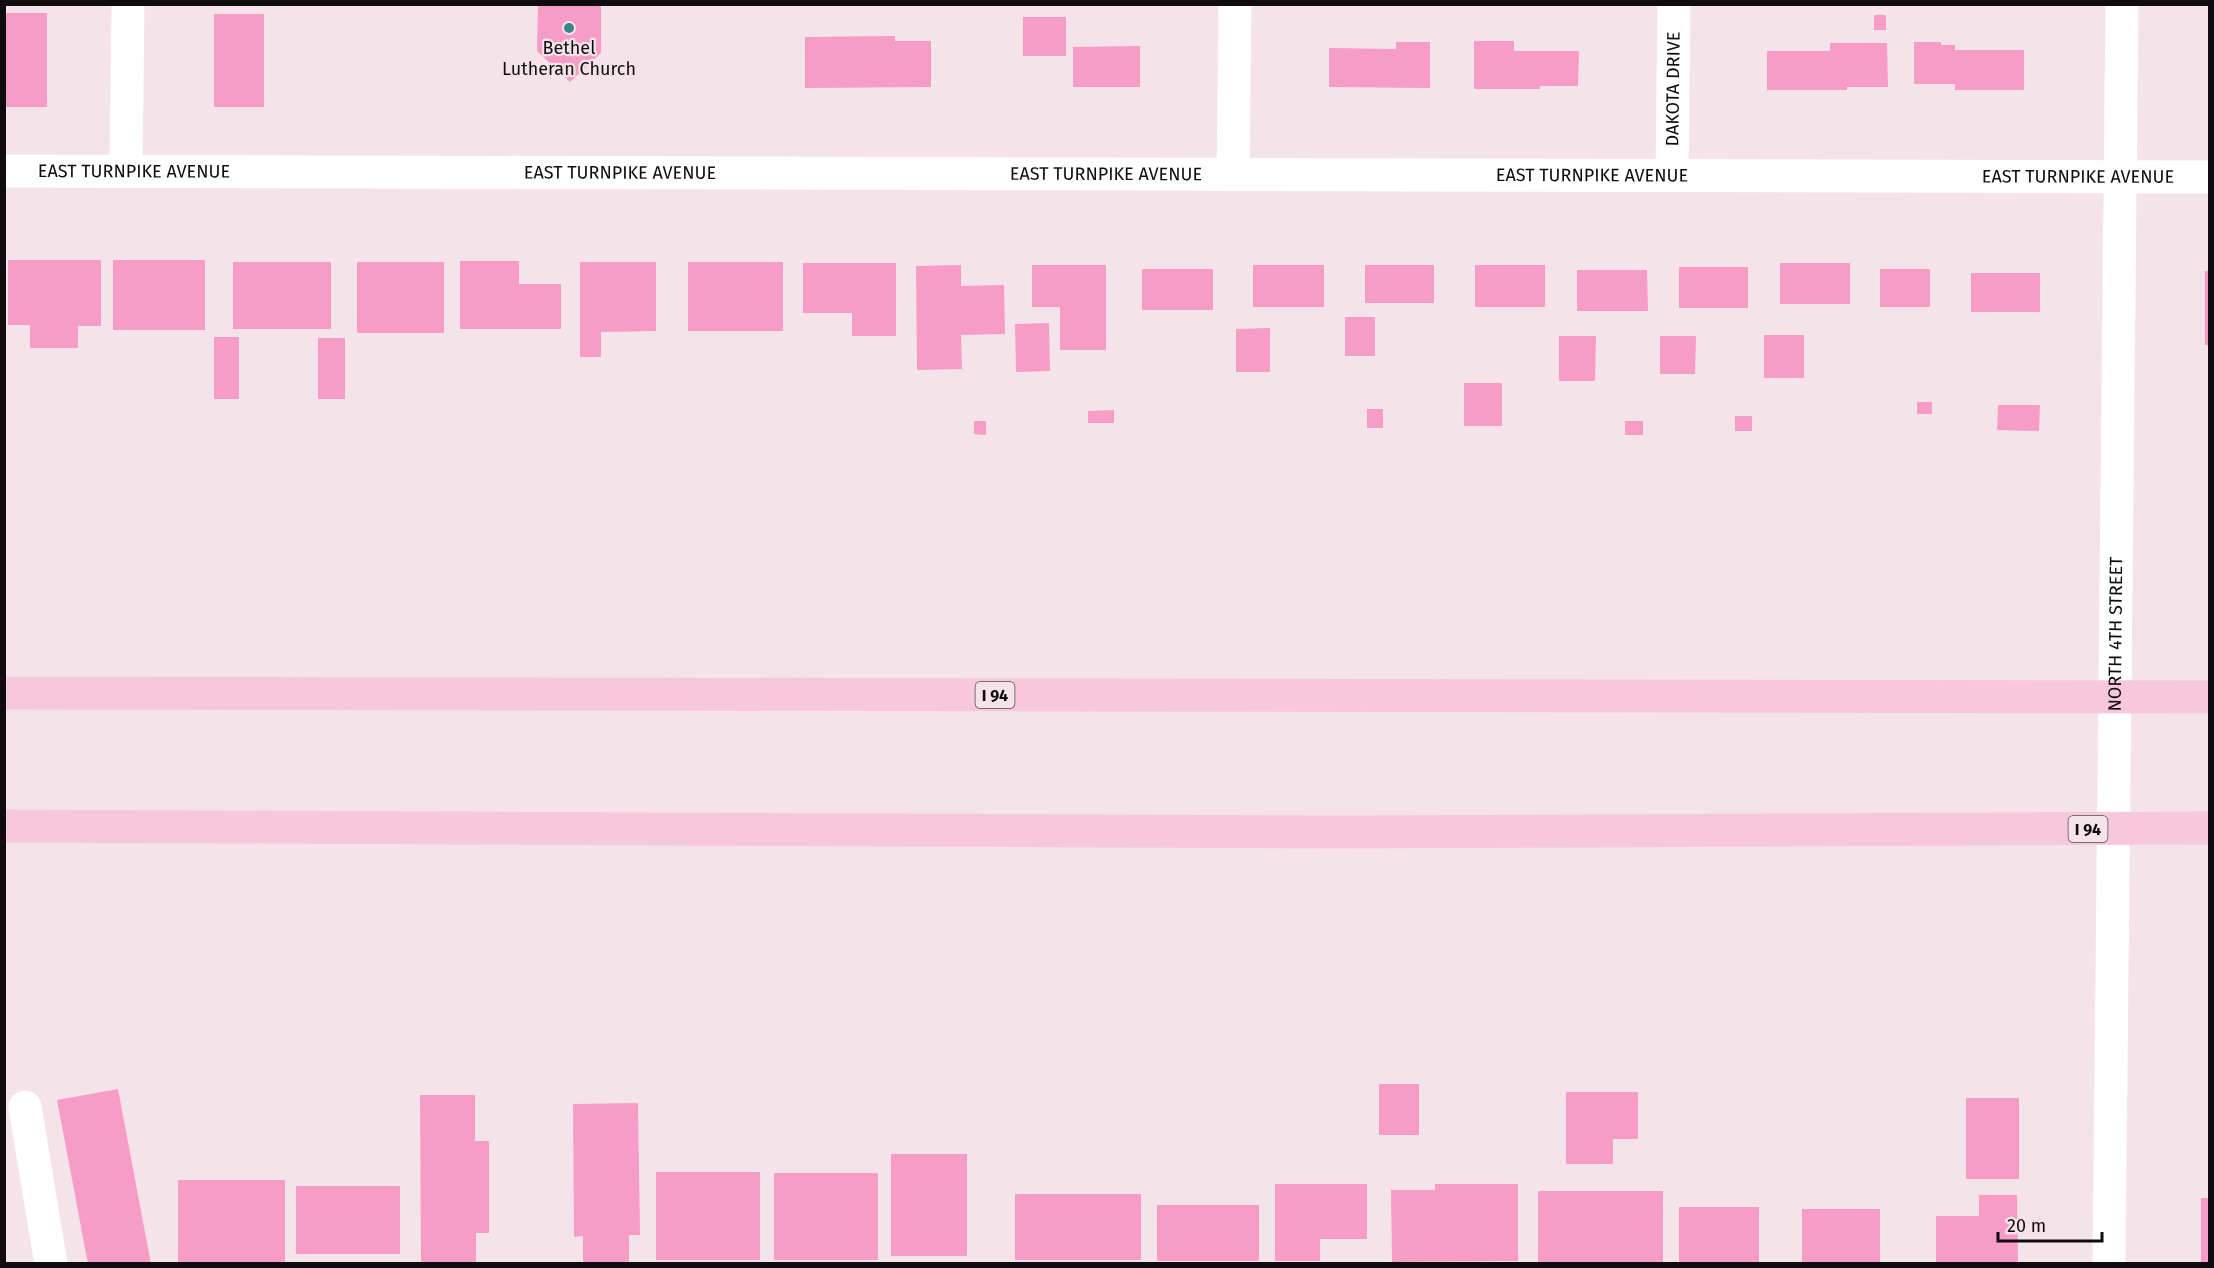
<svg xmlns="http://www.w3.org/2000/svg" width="2214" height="1268" font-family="'Fira Sans',sans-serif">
	<rect width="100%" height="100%" fill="#f4e4ea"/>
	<g fill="#f79cc6">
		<path d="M538,4h63v49l-31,29 -33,-31z"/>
		<rect x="4" y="13" width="43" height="94"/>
		<rect x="214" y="14" width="50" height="93"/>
		<rect x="1874" y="15" width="12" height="15"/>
		<rect x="1023" y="17" width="43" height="39"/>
		<path d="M895,36v5h36v46l-126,1v-51z"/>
		<path d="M1474,41h40v10h65l-1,35h-38v3h-66z"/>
		<path d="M1396,42h34v46l-101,-1v-39l67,1z"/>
		<path d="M1914,42h27v3h14v5h69v40h-69v-6h-41z"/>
		<path d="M1830,43h57l1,44h-41v3h-80v-39h63z"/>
		<path d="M1140,46v41h-67v-40z"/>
		<path d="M8,260h93v66h-23v22h-48v-23h-22z"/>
		<rect x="113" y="260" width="92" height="70"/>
		<path d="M460,261h59v23h42v45h-101z"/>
		<rect x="233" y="262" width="98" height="67"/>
		<rect x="357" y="262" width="87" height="71"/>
		<path d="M580,262h76v69l-55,1v25h-21z"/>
		<rect x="688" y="262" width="95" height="69"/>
		<path d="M803,263h93v73h-44v-23h-49z"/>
		<rect x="1780" y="263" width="70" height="41"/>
		<path d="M961,265v21l43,-1 1,49 -44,1 1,34 -45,1 -1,-104z"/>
		<path d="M1032,265h74v85h-46v-43h-28z"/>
		<rect x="1253" y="265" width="71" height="42"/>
		<rect x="1365" y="265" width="69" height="38"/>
		<rect x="1475" y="265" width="70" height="42"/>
		<rect x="1679" y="267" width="69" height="41"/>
		<rect x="1142" y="269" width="71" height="41"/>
		<rect x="1880" y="269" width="50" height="38"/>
		<path d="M1577,270h70l1,41h-71z"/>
		<rect x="2205" y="271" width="5" height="74"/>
		<rect x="1971" y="273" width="69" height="39"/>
		<rect x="1345" y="317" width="30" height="39"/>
		<path d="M1049,323l1,48 -34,1 -1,-48z"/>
		<path d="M1270,328v44h-34v-43z"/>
		<rect x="1764" y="335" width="40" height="43"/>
		<path d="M1559,336h37l-1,45h-36z"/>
		<path d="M1660,336h36l-1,38h-35z"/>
		<rect x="214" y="337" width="25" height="62"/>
		<rect x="318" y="338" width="27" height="61"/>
		<rect x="1464" y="383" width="38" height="43"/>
		<rect x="1917" y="402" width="15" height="12"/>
		<path d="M1998,405h42l-1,26 -42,-1z"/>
		<rect x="1367" y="409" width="16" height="19"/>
		<path d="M1114,410v13h-26v-12z"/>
		<rect x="1735" y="416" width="17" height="15"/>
		<path d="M974,421h12v14l-12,-1z"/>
		<rect x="1625" y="421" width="18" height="14"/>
		<rect x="1379" y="1084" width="40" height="51"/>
		<path d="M118,1089l33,175h-63l-31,-164z"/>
		<path d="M1566,1092h72v47h-25v25h-47z"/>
		<path d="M420,1095h55v46h14v92h-13v31h-55z"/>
		<rect x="1966" y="1098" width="53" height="81"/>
		<path d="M638,1103l2,132h-11v29h-46v-28l-9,1 -1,-133z"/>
		<rect x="891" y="1154" width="76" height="102"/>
		<rect x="656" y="1172" width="104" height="88"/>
		<rect x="774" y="1173" width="104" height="87"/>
		<rect x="178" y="1180" width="107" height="84"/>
		<path d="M1275,1184h92v55h-47v22h-45z"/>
		<path d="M1435,1184h83v77l-126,1 -1,-72h44z"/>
		<rect x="296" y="1186" width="104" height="68"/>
		<rect x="1538" y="1191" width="125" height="71"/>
		<rect x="1015" y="1194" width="126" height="66"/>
		<path d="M1979,1195h38l1,67h-82v-46h43z"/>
		<rect x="2201" y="1198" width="9" height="64"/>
		<rect x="1157" y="1205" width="102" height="56"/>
		<rect x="1679" y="1207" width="80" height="55"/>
		<rect x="1802" y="1209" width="78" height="53"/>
	</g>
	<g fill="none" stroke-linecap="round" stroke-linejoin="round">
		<g stroke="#fff" stroke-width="33">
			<path id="s1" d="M4,171l2206,6"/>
			<path d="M126,171l2,-167"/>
			<path d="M1233,174l2,-170"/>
			<path id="s2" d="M1672,175l2,-171"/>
			<path d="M25,1107l26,157"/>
			<path id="s3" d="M2109,1264l13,-1260"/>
		</g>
		<g stroke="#f7c8dc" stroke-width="33">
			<path d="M4,693l2206,4"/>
			<path d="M4,826l1337,6 869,-4"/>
		</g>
	</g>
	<circle fill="#3a8387" stroke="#f4e4ea" stroke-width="2" cx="569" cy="28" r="6"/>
	<g text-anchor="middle" stroke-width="4.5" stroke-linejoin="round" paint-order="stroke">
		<g fill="#f4e4ea" stroke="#544c50" stroke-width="1.5">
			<rect x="975.5" y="682" width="39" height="26" rx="4.5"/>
			<rect x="2068.5" y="816" width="39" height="26" rx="4.5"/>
		</g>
		<g font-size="16" font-weight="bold" fill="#100b0e">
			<text x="995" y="701">I 94</text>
			<text x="2088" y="835">I 94</text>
		</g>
		<g font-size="18" fill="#100b0e" stroke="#f4e4ea">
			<text x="569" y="54">Bethel<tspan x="569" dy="21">Lutheran Church</tspan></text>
		</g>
		<g font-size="18" fill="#100b0e" stroke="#f4e4ea">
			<text dy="6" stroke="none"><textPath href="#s2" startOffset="86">DAKOTA DRIVE</textPath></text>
			<text dy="6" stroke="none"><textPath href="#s1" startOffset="130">EAST TURNPIKE AVENUE</textPath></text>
			<text dy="6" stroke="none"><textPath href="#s1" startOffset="616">EAST TURNPIKE AVENUE</textPath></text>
			<text dy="6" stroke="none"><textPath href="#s1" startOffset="1102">EAST TURNPIKE AVENUE</textPath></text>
			<text dy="6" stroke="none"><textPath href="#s1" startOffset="1588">EAST TURNPIKE AVENUE</textPath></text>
			<text dy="6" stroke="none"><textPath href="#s1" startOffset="2074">EAST TURNPIKE AVENUE</textPath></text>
			<text dy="6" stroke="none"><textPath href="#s3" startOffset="630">NORTH 4TH STREET</textPath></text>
		</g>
	</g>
	<rect width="2214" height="1268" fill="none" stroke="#100b0e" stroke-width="12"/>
	<path d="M1998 1232v9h104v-9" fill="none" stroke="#100b0e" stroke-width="3"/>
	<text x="2007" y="1232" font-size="18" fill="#100b0e" stroke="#f4e4ea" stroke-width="4.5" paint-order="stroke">20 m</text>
</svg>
